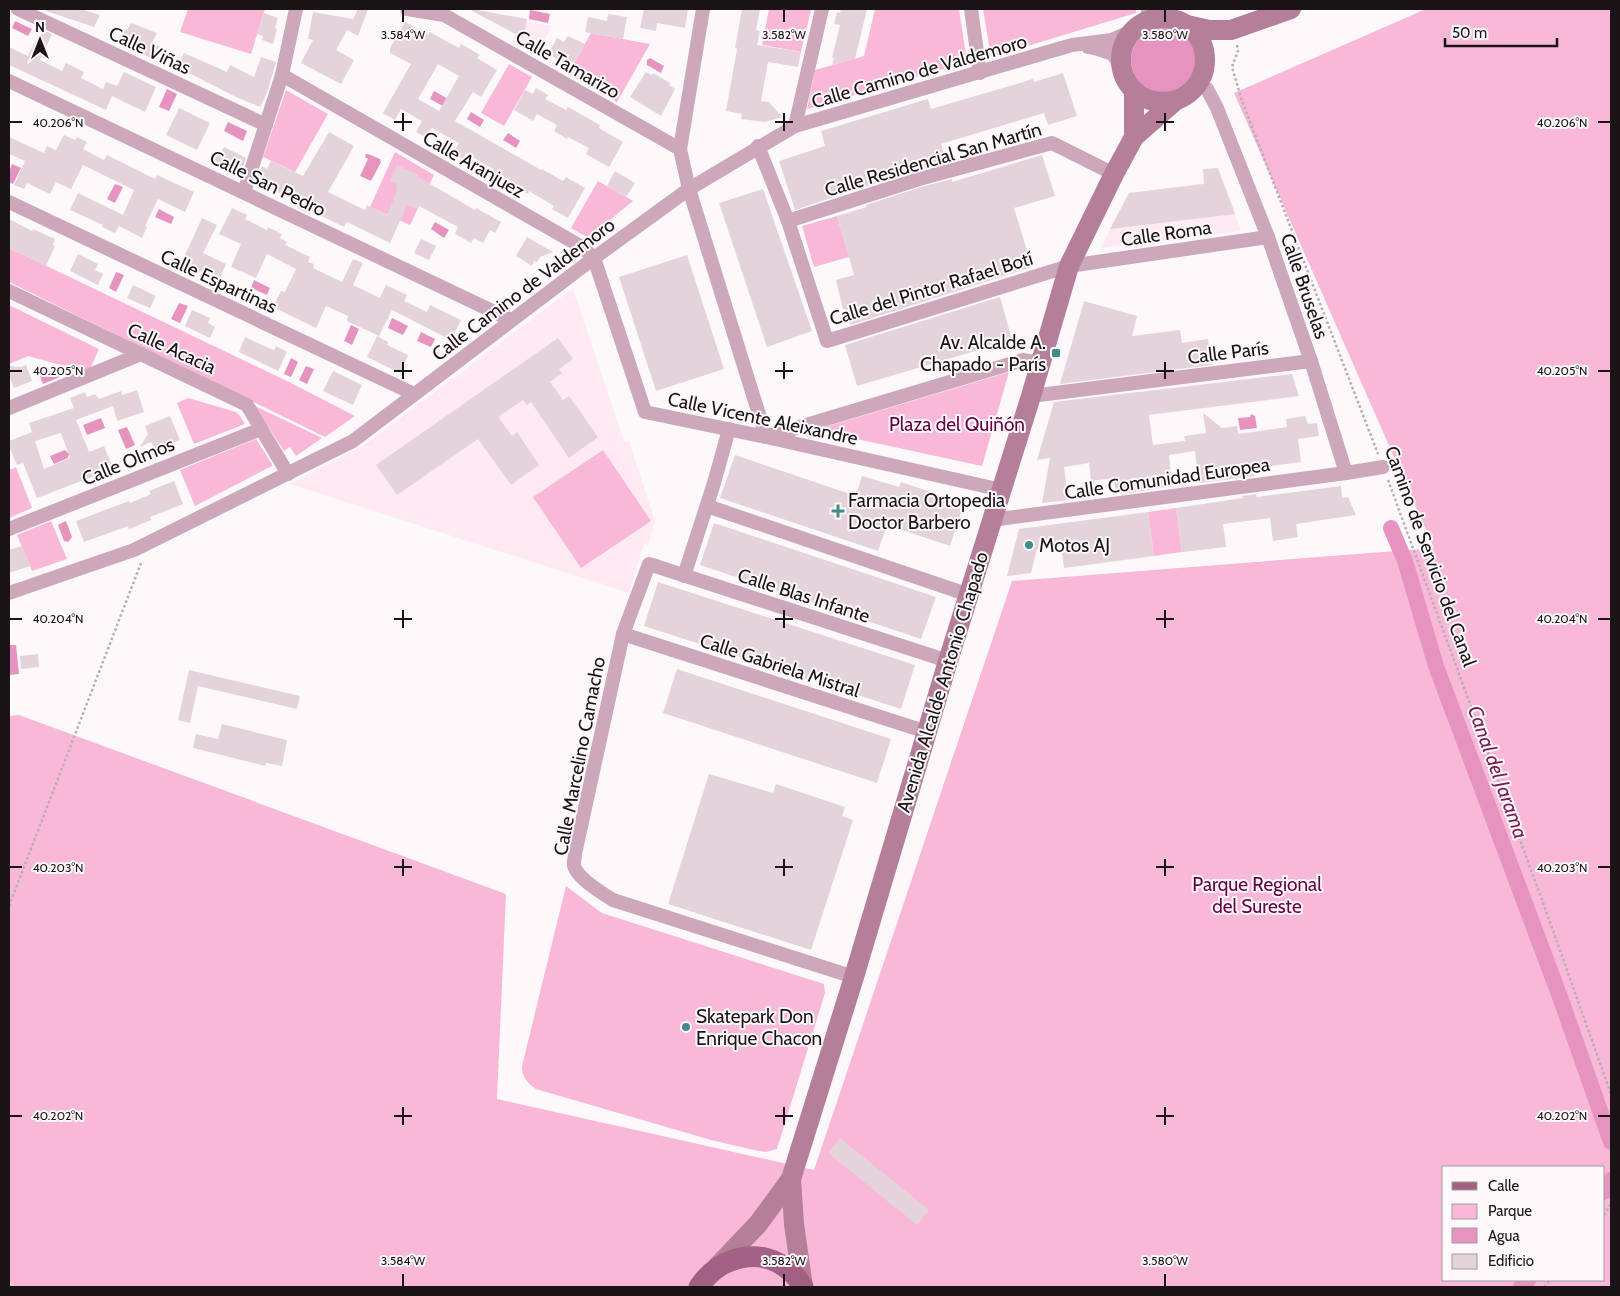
<svg xmlns="http://www.w3.org/2000/svg" width="1620" height="1296" font-family="Cabin,sans-serif">
	<rect width="100%" height="100%" fill="#fdf9fb"/>
	<g fill="#ffe9f3">
		<path d="M518,20l34,6 -16,29 -23,-13z"/>
		<path d="M1223,181l18,50 -140,17 28,-55z"/>
		<path d="M573,288l51,154 5,-1 26,80 -7,24 -4,-1 -15,49 -339,-109 73,-38z"/>
	</g>
	<g fill="#fab8d9" fill-rule="evenodd">
		<path d="M188,9h77l-14,45 -71,-22z"/>
		<path d="M769,9l42,1 -10,42 -39,-7z"/>
		<path d="M875,9h84l8,53 -160,47 8,-39 49,-14z"/>
		<path d="M983,9h153v4l-145,44z"/>
		<path d="M1426,9h185v1278h-1602v-571l10,-1 487,179 -9,205 317,71 198,-589 422,-33 -200,-455zM1444,1167h160v113h-160z"/>
		<path d="M591,33l59,11 -33,58 -49,-28z"/>
		<path d="M509,64l23,13 -28,49 -23,-13z"/>
		<path d="M286,90l42,24 -33,58 -32,-15z"/>
		<path d="M395,152l39,23 -24,50 -40,-18z"/>
		<path d="M598,181l35,20 -45,37 -17,-10z"/>
		<path d="M837,216l12,41 -35,10 -12,-41z"/>
		<path d="M9,248l280,134 66,34 -30,21 -316,-155z"/>
		<path d="M9,305l90,44 -10,22 -2,1 -59,-16 -19,8z"/>
		<path d="M1009,372l-27,94 -167,-36z"/>
		<path d="M188,398l48,14 4,4 5,8 -51,20 -17,-41z"/>
		<path d="M255,406l67,32 -26,18 -6,-9 -6,4z"/>
		<path d="M256,439l16,25v2l-77,40 -15,-36z"/>
		<path d="M603,450l48,71 -70,47 -48,-71z"/>
		<path d="M16,467l16,41 -23,10v-48z"/>
		<path d="M1176,508l6,44 -28,4 -6,-44z"/>
		<path d="M51,521l16,38 -35,12 -15,-36z"/>
		<path d="M566,886l36,27 222,71 1,9 -48,156 -11,3 -12,-2 -43,-10 -175,-51c-9,-6 -14,-12 -14,-23z"/>
	</g>
	<g fill="#e694bf">
		<path d="M530,10l20,4 -2,9 -19,-4z"/>
		<path d="M15,21l17,8 -4,7 -16,-8z"/>
		<circle cx="1164" cy="60" r="33"/>
		<path d="M650,58l14,8 -3,7 -14,-8v-5z"/>
		<path d="M167,89l10,5 -8,17 -10,-4z"/>
		<path d="M434,91l14,8 -5,7 -13,-7z"/>
		<path d="M471,112l13,8 -4,7 -13,-8z"/>
		<path d="M228,122l19,9 -4,10 -19,-10z"/>
		<path d="M508,133l12,8 -4,7 -13,-8z"/>
		<path d="M366,154h2l12,5 1,3 -10,19 -11,-5 8,-17 -3,-2z"/>
		<path d="M12,164l9,4 -8,16 -4,-2v-10z"/>
		<path d="M115,184l8,3 -8,16 -8,-4z"/>
		<path d="M159,209l15,8 -3,7 -16,-7z"/>
		<path d="M435,222l14,8 -5,8 -13,-9z"/>
		<path d="M116,272l8,3 -8,17 -7,-4z"/>
		<path d="M254,280l16,8 -3,7 -16,-7z"/>
		<path d="M179,303l9,3 -8,17 -9,-4z"/>
		<path d="M392,318l16,8 -5,9 -15,-7z"/>
		<path d="M351,325l8,4 -7,16 -8,-4z"/>
		<path d="M421,332l14,7 -4,8 -14,-6z"/>
		<path d="M291,358l7,4 -7,15 -7,-3z"/>
		<path d="M306,366l8,3 -7,15 -8,-4z"/>
		<path d="M56,369l4,8 -17,7 -3,-8z"/>
		<path d="M1251,414l4,2 2,12 -17,2 -2,-12 12,-1z"/>
		<path d="M101,418l4,10 -18,7 -4,-10z"/>
		<path d="M127,427l8,18 -9,4 -8,-19z"/>
		<path d="M65,450l4,4 -1,4 -14,6 -4,-8z"/>
		<path d="M66,521l6,16 -4,5 -4,-1 -6,-16z"/>
		<path d="M9,645h7l3,29 -10,1z"/>
	</g>
	<g fill="none" stroke-linecap="round" stroke-linejoin="round">
		<g stroke="#e694bf" stroke-width="16">
			<path d="M1391,528l14,33 31,105 124,331 51,145"/>
			<path d="M1604,1192l7,-12"/>
			<path d="M1521,1287l7,-7"/>
		</g>
	</g>
	<g fill="#e5d3db" fill-rule="evenodd">
		<path d="M46,9h35l19,6 -6,12 -48,-16z"/>
		<path d="M358,9h10l-10,27 -11,-6 -11,20 18,10 -13,24 -40,-21 12,-23 -5,-1 5,-27 40,7z"/>
		<path d="M472,9l55,10 -4,19 -51,-27z"/>
		<path d="M644,9h44l-3,19 -28,-5 -1,8 -16,-3z"/>
		<path d="M742,9h18l-4,21 4,1 -3,14 44,7 -3,15 -30,-5 -7,39 8,1 13,15 -17,5 -24,-3 1,-5 -16,-3 11,-62 -2,-1z"/>
		<path d="M841,9h26l-12,50 -23,6 2,-7h-2l8,-33 -6,-1 3,-12 3,1z"/>
		<path d="M264,13l14,5 -3,10 2,1 -4,15 -11,-4 1,-4 -6,-2z"/>
		<path d="M608,14l19,3 -4,22 -38,-7 3,-15 19,4z"/>
		<path d="M405,22l23,13 2,-3 29,16 2,-4 19,11 -3,3 20,12 -16,27 -8,-5 -18,29 86,49 1,-1 21,12 3,-4 19,11 -17,30 -16,-9 2,-3 -25,-15 -1,3 -27,-15 -1,1 -11,-6 4,-5 -27,-16 -3,6 -10,-6 6,-10 -27,-15 -6,10 -10,-6 6,-11 -21,-12 -6,11 -12,-7 28,-49 -21,-11v-5zM438,64l21,12 -20,35 -21,-12z"/>
		<path d="M131,23l26,10 -5,10 9,4 -6,13 -21,-10 2,-3 -17,-8 5,-10 3,1z"/>
		<path d="M41,29l11,5 -12,26 22,11 4,-8 18,9 -3,6 22,11 3,-7 11,4 7,-14 32,15 -11,25 -33,-16 -6,14 -97,-45v-18l19,9z"/>
		<path d="M568,36l17,8 -13,23 -24,-13 9,-16 7,4z"/>
		<path d="M184,53l43,19 3,-7 24,12 7,-20 15,5 -9,31 -7,14 -24,-10 -59,-30z"/>
		<path d="M646,72l6,3 1,-2 17,10 -1,2 6,4 -14,27 -31,-19z"/>
		<path d="M1063,73l14,43 -29,9 -4,-12 -103,31 6,18 -86,26 -1,-4 -31,9 2,5 -36,12 -16,-49 46,-15 -4,-15 107,-32 3,10 102,-30 1,3z"/>
		<path d="M536,88l12,7 -3,4 21,11 2,-3 32,18 -1,3 24,14 -14,25 -23,-13 3,-6 -21,-11 -1,2 -13,-8 3,-6 -20,-11 -4,7 -19,-11 11,-20 8,4z"/>
		<path d="M179,108l31,15 -13,27 -31,-15z"/>
		<path d="M329,132l25,14 -26,46 37,18 2,-5 20,10 9,-21 1,-10 -7,-3 7,-16 22,10 -1,2 57,33 1,-2 25,14 -6,11 -5,-3 -7,13 -9,-5 -3,5 -16,-9 3,-7 -39,-21 -1,3 -11,-4 -17,38 -43,-21 -3,5 -33,-16 -2,3 -12,-6 2,-6 -43,-20 6,-16 5,3 4,-8 32,15z"/>
		<path d="M64,135l11,5 2,-3 10,5 -4,7 21,11 3,-5 48,24 2,-4 37,17 -9,20 -27,-13 -13,27 2,1 -5,11 -23,-12 -4,7 -13,-6 1,-2 -33,-15 8,-17 45,22 11,-25 -51,-25 -12,24 -15,-7 -6,12 -23,-11 -3,6 -10,-4 11,-24 -16,-7v-17l35,16 3,-7 9,4z"/>
		<path d="M224,147l22,11 -6,17 -28,-14 5,-11 4,2z"/>
		<path d="M1042,155l13,41 -41,12 18,59 -182,58 -5,-16h-2l-7,-29 18,-5 -17,-59 30,-9 -1,-2 55,-18 31,-8v3z"/>
		<path d="M1218,168l17,46 -125,15 19,-36 75,-9 -1,-15z"/>
		<path d="M615,171l20,12 -9,14 -19,-11z"/>
		<path d="M763,189l49,142 -45,16 -48,-144z"/>
		<path d="M232,208l15,7 -2,4 22,11 1,-3 14,7 -2,4 7,4 -2,3 25,12 -2,5 6,2 -1,4 29,14 11,-23 10,4 -10,22 27,13 6,-13 21,10 -3,6 23,11 3,-7 31,15 -10,20 -59,-30 -13,26 -32,-15 1,-5 -22,-10 -10,22 -43,-21 8,-16 4,1 11,-23 -29,-15 -11,24 -25,-11 10,-23 -22,-10z"/>
		<path d="M202,218l15,7 -14,28 23,11 -7,16 -19,-9 -1,3 -19,-8z"/>
		<path d="M9,219l23,12 1,-2 22,10 -2,6 2,1 -9,20 -37,-18z"/>
		<path d="M527,237l26,15 -13,5 -3,5 -3,-1 -2,5 -16,-10z"/>
		<path d="M421,239l15,7 -7,14 -15,-7z"/>
		<path d="M78,254l20,10 -3,6 8,4 -5,11 -28,-14z"/>
		<path d="M687,255l37,114 -68,22 -37,-114z"/>
		<path d="M133,285l23,11 -6,12 -23,-10z"/>
		<path d="M1000,297l12,43 -155,46 -12,-41z"/>
		<path d="M1084,301l53,15 -5,20 48,-6 2,13 26,-4 3,26 -151,19z"/>
		<path d="M192,310l18,8 -2,5 7,4 -5,11 -25,-12z"/>
		<path d="M377,336l11,6 -1,3 21,10 -8,18 -33,-16z"/>
		<path d="M245,337l21,10 8,3 2,-4 11,6 -9,19 -39,-19z"/>
		<path d="M558,338l15,21 -14,10 3,4 -12,9 13,18 6,-4 29,41 -29,21 -38,-56 -4,3 -4,-5 -25,17 14,19 5,-4 22,33 -28,20 -33,-46 -81,56 -21,-30z"/>
		<path d="M26,365l6,16 -18,7 -5,-13v-9l11,1z"/>
		<path d="M333,371l29,14 -9,20 -30,-14z"/>
		<path d="M1292,374l7,22 -150,19 4,30 32,-4 -1,-5 22,-3 -3,-20 19,15 15,-2 1,8 49,-7 -1,-8 19,-3 3,8 9,-1 2,13 -21,3 3,23 -47,6v8l-55,7 -4,-32 -26,4 3,31 -49,8v-2l-7,1 -2,-15 -23,3 -2,-18 -25,4 4,33 -26,3 8,-45 -13,2 17,-58z"/>
		<path d="M137,390l7,22 -27,9 -4,-15 -37,14 13,32 15,-6 8,20 -19,8 1,2 -57,22 -14,-35 -6,2 -8,-19v-5l23,-9 -3,-9 45,-15 -4,-10 15,-6 2,5 8,-3 4,5 22,-8 1,4zM61,433l9,25 -26,11 -9,-28z"/>
		<path d="M170,416l10,24 -25,10 -4,-8 -11,5 8,-13 -3,-8z"/>
		<path d="M735,455l121,41 6,-20 37,11 2,-5 63,21 -14,43 -63,-21 -9,26 -158,-53z"/>
		<path d="M174,481l9,23 -33,13 1,3 -22,9 -1,-3 -44,16 -8,-21 53,-20 1,2 21,-9 -2,-3z"/>
		<path d="M1341,486l1,12 6,-1 8,18 -60,9 2,13 -25,4 -3,-23 -47,6 3,23 -44,5 -6,-44 67,-10 -1,-2 14,-2 1,3z"/>
		<path d="M1148,512l6,44 -90,12 -3,-22 -24,3 -6,24 -24,3 12,-47z"/>
		<path d="M714,523l222,74 -15,42 -221,-74z"/>
		<path d="M22,546l8,20 -21,7v-23z"/>
		<path d="M658,582l257,83 -14,44 -257,-83z"/>
		<path d="M38,654l1,13 -18,2 -1,-13z"/>
		<path d="M677,669l214,70 -14,44 -214,-70z"/>
		<path d="M189,670l111,26 -3,13 -99,-23 -8,37 -12,-3z"/>
		<path d="M222,724l65,16 -5,26 -16,-3 -1,3 -72,-18 3,-14 22,5z"/>
		<path d="M709,774l64,19 3,-9 69,23 -3,9 11,4 -42,130 -143,-46z"/>
		<path d="M840,1138l89,72 -12,15 -89,-72z"/>
	</g>
	<g fill="none" stroke-linecap="round" stroke-linejoin="round">
		<g stroke="#b4afb2" stroke-width="2.5" stroke-dasharray="2.5 2.5" stroke-linecap="butt">
			<path d="M1237,45l1,6 -6,16 10,34 136,353"/>
			<path d="M1388,480l158,431 65,183"/>
			<path d="M9,906l132,-343"/>
			<path d="M1604,1215l7,-11"/>
			<path d="M1544,1287l6,-7"/>
		</g>
		<g stroke="#cda8ba" stroke-width="14">
			<path d="M18,9l248,116"/>
			<path d="M407,9l37,6 236,134"/>
			<path d="M703,9l-23,140 9,40 77,248 257,-77 17,3"/>
			<path d="M971,9l9,64"/>
			<path d="M1145,22l4,-13"/>
			<path d="M1088,47l10,2 15,5 8,14"/>
			<path d="M282,75l300,172 12,11 51,154 121,25 236,53"/>
			<path d="M9,81l502,239"/>
			<path d="M1199,84l8,5 10,19 51,129 43,124 35,112"/>
			<path d="M795,126l27,-117"/>
			<path d="M758,146l30,75 39,120 242,-75 199,-29"/>
			<path d="M244,192l38,-117 14,-66"/>
			<path d="M9,202l405,192"/>
			<path d="M788,221l131,-42 133,-36 62,31"/>
			<path d="M9,291l238,114 41,69"/>
			<path d="M1031,396l280,-35"/>
			<path d="M9,408l132,-54"/>
			<path d="M707,506l262,89"/>
			<path d="M992,520l354,-47 37,-6"/>
			<path d="M9,529l252,-100"/>
			<path d="M684,576l30,-93 15,-54"/>
			<path d="M9,593l125,-43 219,-109 241,-183 95,-69 106,-63 277,-81 40,-5 20,-9"/>
			<path d="M623,634l304,98"/>
			<path d="M854,977l-241,-77c-11,-7 -35,-21 -39,-34 -1,-3 1,-8 1,-12l48,-220 26,-70 299,97"/>
		</g>
		<g stroke="#b57f9a" stroke-width="20">
			<circle cx="1163" cy="60" r="42"/>
			<path d="M1187,25l22,5h22l60,-21"/>
			<path d="M1134,137v-46"/>
			<path d="M717,1267l41,-43 33,-45"/>
			<path d="M803,1287l-9,-63 -3,-45 63,-202 94,-316 83,-265 38,-130 45,-92 20,-37 41,-36"/>
		</g>
		<path stroke="#a26184" stroke-width="21" d="M699,1287c20,-31 63,-42 92,-15 5,4 9,10 12,15"/>
	</g>
	<path fill="none" stroke="#1a1417" stroke-width="2" d="M403,10v12M784,10v12M1165,10v12M403,113v18M784,113v18M1165,113v18M10,122h12M394,122h18M775,122h18M1156,122h18M1598,122h12M403,362v17M784,362v17M1165,362v17M10,371h12M394,371h18M775,371h18M1156,371h18M1598,371h12M403,610v18M784,610v18M1165,610v18M10,619h12M394,619h18M775,619h18M1156,619h18M1598,619h12M403,859v17M784,859v17M1165,859v17M10,867h12M394,867h18M775,867h18M1156,867h18M1598,867h12M403,1107v18M784,1107v18M1165,1107v18M10,1116h12M394,1116h18M775,1116h18M1156,1116h18M1598,1116h12M403,1274v12M784,1274v12M1165,1274v12"/>
	<g fill="#428a8c" stroke="#fdf9fb" stroke-width="2">
		<rect x="1051" y="348" width="10" height="10" rx="2.5"/>
		<path d="M835.5 503.5h5v5h5v5h-5v5h-5v-5h-5v-5h5z"/>
		<circle cx="1029" cy="545" r="5"/>
		<circle cx="686" cy="1027" r="5"/>
	</g>
	<g text-anchor="middle" stroke-width="4" stroke-linejoin="round" paint-order="stroke">
		<g font-size="19" fill="#1a1417" stroke="#fdf9fb">
			<text transform="translate(150 50) rotate(25)" y="7">Calle Viñas</text>
			<text transform="translate(568 64) rotate(30)" y="7">Calle Tamarizo</text>
			<text transform="translate(919 71) rotate(-16)" y="7">Calle Camino de Valdemoro</text>
			<text transform="translate(933 159) rotate(-16)" y="7">Calle Residencial San Martín</text>
			<text transform="translate(474 164) rotate(30)" y="7">Calle Aranjuez</text>
			<text transform="translate(268 183) rotate(26)" y="7">Calle San Pedro</text>
			<text transform="translate(1166 233) rotate(-8)" y="7">Calle Roma</text>
			<text transform="translate(219 281) rotate(25)" y="7">Calle Espartinas</text>
			<text transform="translate(1305 286) rotate(71)" y="7">Calle Bruselas</text>
			<text transform="translate(931 288) rotate(-17)" y="7">Calle del Pintor Rafael Botí</text>
			<text transform="translate(523 289) rotate(-37)" y="7">Calle Camino de Valdemoro</text>
			<text transform="translate(172 348) rotate(25)" y="7">Calle Acacia</text>
			<text transform="translate(1228 352) rotate(-7)" y="7">Calle París</text>
			<text transform="translate(763 418) rotate(12)" y="7">Calle Vicente Aleixandre</text>
			<text transform="translate(128 461) rotate(-22)" y="7">Calle Olmos</text>
			<text transform="translate(1167 478) rotate(-8)" y="7">Calle Comunidad Europea</text>
			<text transform="translate(1431 556) rotate(70)" y="7">Camino de Servicio del Canal</text>
			<text transform="translate(804 595) rotate(18)" y="7">Calle Blas Infante</text>
			<text transform="translate(780 665) rotate(18)" y="7">Calle Gabriela Mistral</text>
			<text transform="translate(942 682) rotate(-73)" y="7">Avenida Alcalde Antonio Chapado</text>
			<text transform="translate(579 756) rotate(-79)" y="7">Calle Marcelino Camacho</text>
		</g>
		<g font-size="19" fill="#1a1417" stroke="#fdf9fb" text-anchor="start">
			<text x="1046" y="349" text-anchor="end">Av. Alcalde A.<tspan x="1046" dy="22">Chapado - París</tspan></text>
			<text x="848" y="507">Farmacia Ortopedia<tspan x="848" dy="22">Doctor Barbero</tspan></text>
			<text x="1039" y="552">Motos AJ</text>
			<text x="696" y="1023">Skatepark Don<tspan x="696" dy="22">Enrique Chacon</tspan></text>
		</g>
		<g font-size="19" fill="#650044" stroke="#fdf9fb">
			<text x="957" y="431">Plaza del Quiñón</text>
			<text x="1257" y="891">Parque Regional<tspan x="1257" dy="22">del Sureste</tspan></text>
		</g>
		<g font-size="20" font-style="italic" fill="#791b56" stroke="#fdf9fb">
			<text transform="translate(1498 772) rotate(70)" y="7">Canal del Jarama</text>
		</g>
	</g>
	<g font-size="12" text-anchor="middle" fill="#1a1417" stroke="#fdf9fb" stroke-width="4" stroke-linejoin="round" paint-order="stroke">
		<text x="403" y="39">3.584°W</text>
		<text x="784" y="39">3.582°W</text>
		<text x="1165" y="39">3.580°W</text>
		<text x="58" y="127">40.206°N</text>
		<text x="1562" y="127">40.206°N</text>
		<text x="58" y="375">40.205°N</text>
		<text x="1562" y="375">40.205°N</text>
		<text x="58" y="623">40.204°N</text>
		<text x="1562" y="623">40.204°N</text>
		<text x="58" y="872">40.203°N</text>
		<text x="1562" y="872">40.203°N</text>
		<text x="58" y="1120">40.202°N</text>
		<text x="1562" y="1120">40.202°N</text>
		<text x="403" y="1265">3.584°W</text>
		<text x="784" y="1265">3.582°W</text>
		<text x="1165" y="1265">3.580°W</text>
	</g>
	<rect width="1620" height="1296" fill="none" stroke="#1a1417" stroke-width="20"/>
	<rect x="1442" y="1166" width="162" height="115" fill="#fdf9fb" stroke="#a29da0"/>
	<rect x="1452" y="1182" width="25" height="8" fill="#a26184" stroke="#a29da0"/>
	<text x="1488" y="1191" font-size="15" fill="#1a1417">Calle</text>
	<rect x="1452" y="1204" width="25" height="15" fill="#fab8d9" stroke="#a29da0"/>
	<text x="1488" y="1216" font-size="15" fill="#1a1417">Parque</text>
	<rect x="1452" y="1228" width="25" height="15" fill="#e694bf" stroke="#a29da0"/>
	<text x="1488" y="1241" font-size="15" fill="#1a1417">Agua</text>
	<rect x="1452" y="1254" width="25" height="15" fill="#e5d3db" stroke="#a29da0"/>
	<text x="1488" y="1266" font-size="15" fill="#1a1417">Edificio</text>
	<g transform="translate(40 40)" stroke="#fdf9fb" stroke-width="4" paint-order="stroke">
	<path d="M0-4L9 19L0 12L-9 19Z" fill="#1a1417"/>
	<text y="-8" font-size="14" font-weight="bold" text-anchor="middle" fill="#1a1417">N</text>
	</g>
	<path d="M1445 38v8h112v-8" fill="none" stroke="#1a1417" stroke-width="2.5"/>
	<text x="1452" y="38" font-size="15" fill="#1a1417" stroke="#fdf9fb" stroke-width="4" paint-order="stroke">50 m</text>
</svg>
